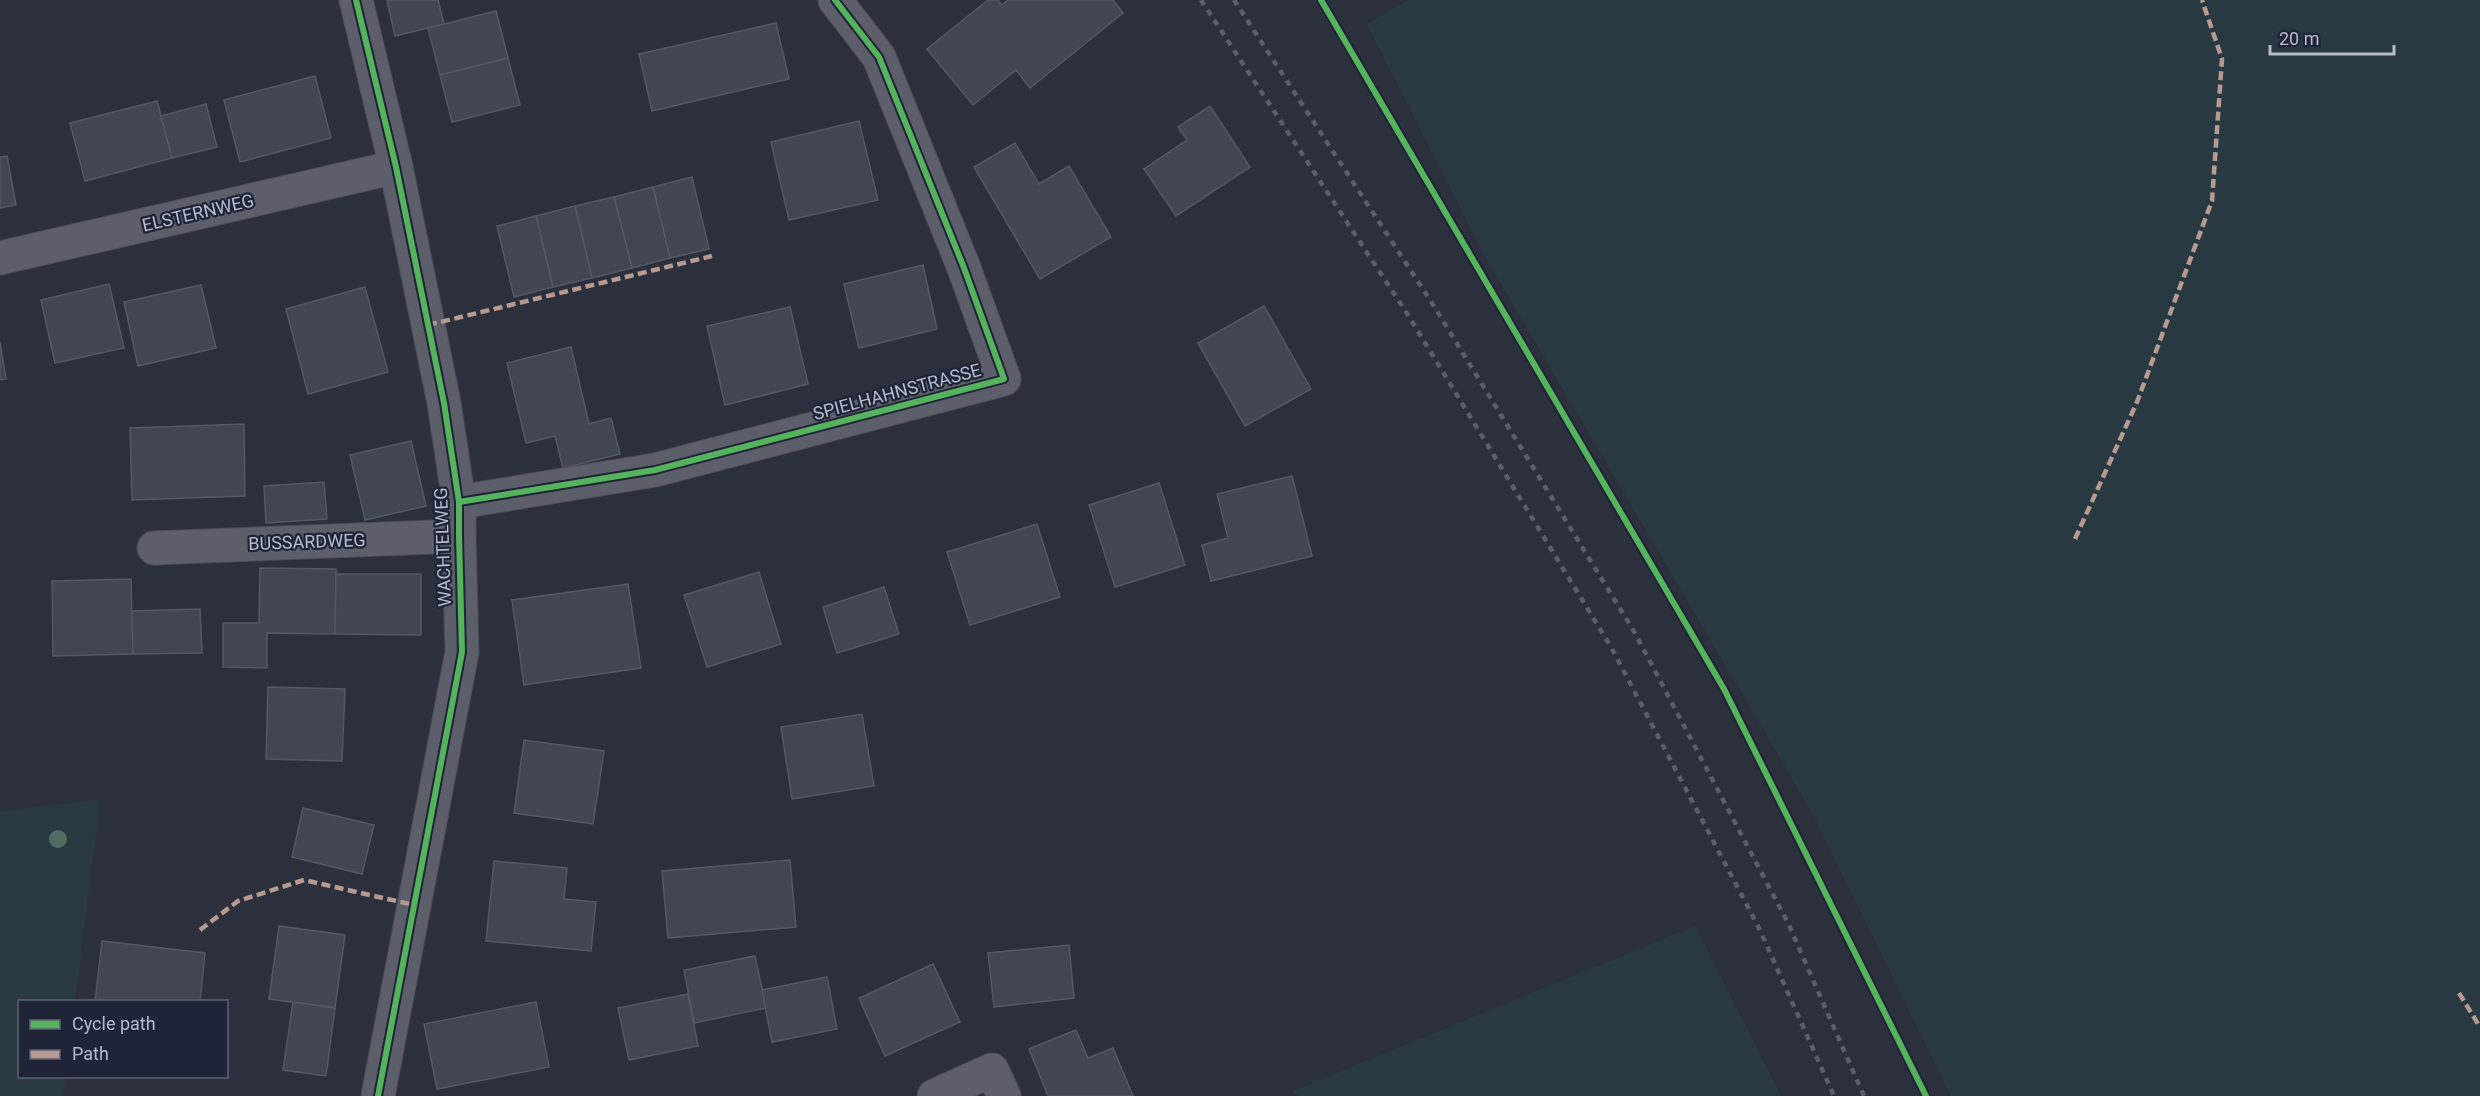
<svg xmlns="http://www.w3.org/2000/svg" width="2480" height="1096" font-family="Roboto,sans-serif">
	<rect width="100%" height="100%" fill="#2c303c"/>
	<g fill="#293942">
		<path d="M1408,0h1072v1096h-529l-141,-287 -326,-554 -117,-231z"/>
		<path d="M100,799l-25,202 -55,1v74l46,1 -3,19h-63v-284z"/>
		<path d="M1695,926l86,170h-485l-3,-5z"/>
	</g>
	<g fill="#424650" stroke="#545863" stroke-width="1.5">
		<path d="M387,0h51l6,24 -49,12z"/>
		<path d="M988,0h10l4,5 6,-5h105l10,13 -93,75 -14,-18 -43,35 -46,-56z"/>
		<path d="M496,11l12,47 -68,17 -12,-47z"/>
		<path d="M776,23l13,56 -137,32 -13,-57z"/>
		<path d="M508,58l12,47 -68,17 -12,-47z"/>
		<path d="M315,76l16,62 -91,24 -16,-62z"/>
		<path d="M157,101l15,57 -87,23 -15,-58z"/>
		<path d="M206,104l11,43 -45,11 -11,-42z"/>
		<path d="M1210,106l40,61 -74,49 -32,-47 43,-29 -9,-13z"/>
		<path d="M859,121l19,79 -89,20 -18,-78z"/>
		<path d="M1015,143l24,41 30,-18 42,71 -71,42 -66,-112z"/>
		<path d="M7,156l9,49 -16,3v-51z"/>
		<path d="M692,177l17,72 -39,9 -17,-71z"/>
		<path d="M653,187l17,71 -38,10 -18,-71z"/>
		<path d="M614,197l18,71 -40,10 -17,-72z"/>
		<path d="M575,206l17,72 -39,9 -17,-71z"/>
		<path d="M536,216l17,71 -39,10 -17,-71z"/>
		<path d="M923,265l14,64 -78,19 -15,-64z"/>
		<path d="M109,284l15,64 -69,15 -14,-63z"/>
		<path d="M201,285l15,63 -78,18 -14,-64z"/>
		<path d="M365,287l23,85 -80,22 -22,-85z"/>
		<path d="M1264,306l47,83 -66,37 -47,-83z"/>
		<path d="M790,307l18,77 -83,21 -18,-79z"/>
		<path d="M0,342l6,37 -6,1z"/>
		<path d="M571,347l18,77 22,-6 9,36 -57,14 -8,-32 -29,7 -19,-80z"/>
		<path d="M244,424l1,72 -113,4 -2,-72z"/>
		<path d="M411,441l15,65 -61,14 -15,-65z"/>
		<path d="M1292,476l20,80 -101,25 -9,-36 26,-7 -11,-44z"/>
		<path d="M324,482l3,37 -61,4 -2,-37z"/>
		<path d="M1159,483l26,82 -70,22 -26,-82z"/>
		<path d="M1037,524l23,73 -90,28 -23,-73z"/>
		<path d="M260,568l76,1 -1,65 -68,-1v35l-44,-1v-44h36z"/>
		<path d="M759,572l22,72 -74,23 -23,-72z"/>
		<path d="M336,574h85v61l-86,-1z"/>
		<path d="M131,579l2,75 -80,2 -1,-75z"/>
		<path d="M628,584l13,84 -117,17 -12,-85z"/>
		<path d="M884,587l15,47 -62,19 -14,-46z"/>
		<path d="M200,609l2,44 -69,1 -1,-43z"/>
		<path d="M268,687l77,2 -3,72 -76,-2z"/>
		<path d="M862,714l12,72 -82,13 -11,-72z"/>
		<path d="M524,740l80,11 -11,73 -79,-11z"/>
		<path d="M303,808l71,17 -12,49 -70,-17z"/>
		<path d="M790,860l6,67 -128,11 -6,-67z"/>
		<path d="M494,861l73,7 -3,31 32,3 -5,49 -105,-10z"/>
		<path d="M279,926l66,9 -10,73 -66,-9z"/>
		<path d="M102,941l103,12 -5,49h-105z"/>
		<path d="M1069,945l5,53 -80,9 -6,-54z"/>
		<path d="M755,956l11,52 -72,15 -10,-53z"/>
		<path d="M933,964l27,58 -75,34 -26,-58z"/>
		<path d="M827,977l10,52 -65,13 -10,-52z"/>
		<path d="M688,994l10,52 -69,14 -11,-52z"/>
		<path d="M293,1002l42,6 -9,68 -43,-6z"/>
		<path d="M536,1002l13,65 -112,22 -13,-65z"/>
		<path d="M1076,1030l12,28 25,-10 20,48h-85l-19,-47z"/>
	</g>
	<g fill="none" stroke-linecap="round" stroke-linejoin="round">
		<defs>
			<g id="street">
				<path d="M356,0l40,167 48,236 15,99v34l3,116 -84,444"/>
				<path d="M0,258l396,-91"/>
				<path d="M459,502l196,-32 349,-91 -40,-111 -85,-211 -44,-57"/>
				<path d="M154,548l305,-12"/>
				<path d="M934,1096l58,-26 12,26"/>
			</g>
		</defs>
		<use href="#street" stroke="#4a4d56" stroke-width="35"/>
		<use href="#street" stroke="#5c5f69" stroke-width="33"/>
		<g stroke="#5b5e67" stroke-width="4.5" stroke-dasharray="6 6" stroke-linecap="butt">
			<path d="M1201,0l207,315 203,332 148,281 75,168"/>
			<path d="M1234,0l198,303 203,330 153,290 76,173"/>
		</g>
		<g stroke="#b69a8f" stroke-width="4.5" stroke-dasharray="9 4.5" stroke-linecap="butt">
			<path d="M428,325l284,-69"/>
			<path d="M2075,539l62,-137 75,-201 10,-142 -20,-59"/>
			<path d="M200,930l38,-29 66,-21 110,25"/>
			<path d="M2459,993l21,34"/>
		</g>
		<defs>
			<g id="cycleway">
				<path d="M356,0l40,167 48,236 15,99v34l3,116 -84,444"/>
				<path d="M1321,0l403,689 202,407"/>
				<path d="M459,502l196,-32 349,-91 -40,-111 -85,-211 -44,-57"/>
			</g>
		</defs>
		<use href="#cycleway" stroke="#1f2437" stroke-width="10"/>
		<use href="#cycleway" stroke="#56b35d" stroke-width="6"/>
	</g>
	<circle fill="#506b62" cx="58" cy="839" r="9"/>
	<g text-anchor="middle" stroke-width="4.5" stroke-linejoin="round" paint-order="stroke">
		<g font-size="18" fill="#b7bbcb" stroke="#1f2437">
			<text transform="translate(198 213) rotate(-13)" y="6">ELSTERNWEG</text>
			<text transform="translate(897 392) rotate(-15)" y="6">SPIELHAHNSTRASSE</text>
			<text transform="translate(307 542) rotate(-2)" y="6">BUSSARDWEG</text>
			<text transform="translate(443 547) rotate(-92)" y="6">WACHTELWEG</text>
		</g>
	</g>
	<rect x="18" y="1000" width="210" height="78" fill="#1f2437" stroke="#5c6072" stroke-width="1.5"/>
	<rect x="30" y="1020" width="30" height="9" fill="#56b35d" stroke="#5c6072" stroke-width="1.5"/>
	<text x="72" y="1030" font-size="18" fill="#b7bbcb">Cycle path</text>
	<rect x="30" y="1050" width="30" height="9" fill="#b69a8f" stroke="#5c6072" stroke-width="1.5"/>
	<text x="72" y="1060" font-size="18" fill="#b7bbcb">Path</text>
	<path d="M2270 45v9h124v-9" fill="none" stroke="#b7bbcb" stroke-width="3"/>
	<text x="2279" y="45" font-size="18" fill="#b7bbcb" stroke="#1f2437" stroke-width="4.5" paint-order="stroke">20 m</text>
</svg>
